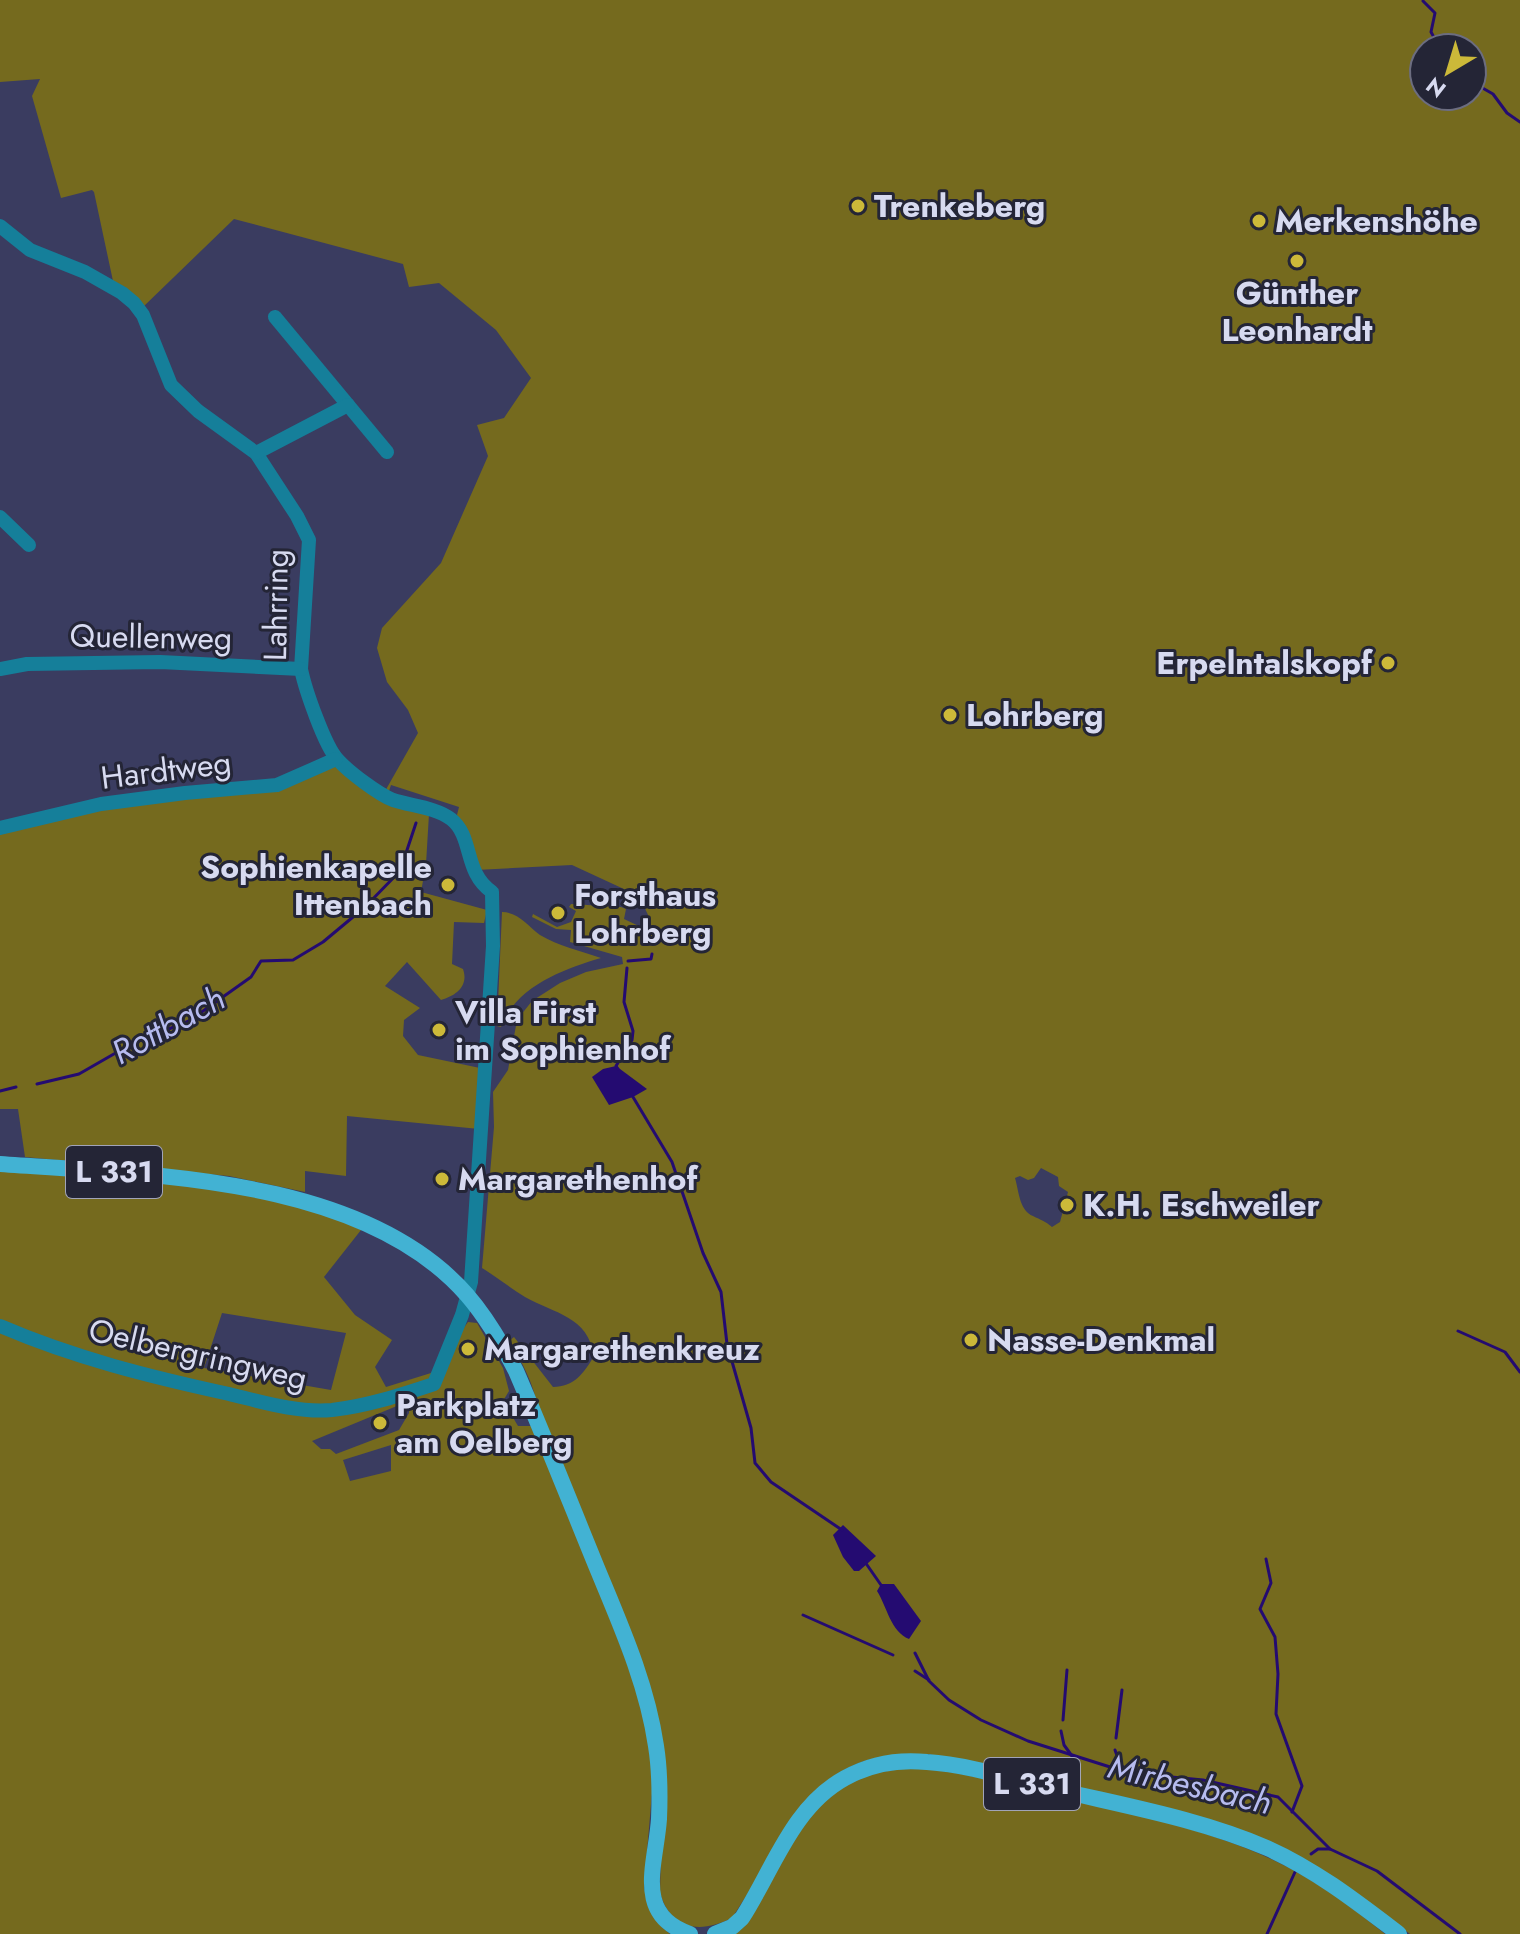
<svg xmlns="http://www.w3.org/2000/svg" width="1520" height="1934" font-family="Jost,sans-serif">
	<rect width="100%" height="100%" fill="#3a3c60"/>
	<g fill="#756a1e" fill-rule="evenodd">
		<path d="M0,0h1520v1934h-110l-74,-55 -53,-30 -354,-95c-51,0 -81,5 -119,42l-78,122c-32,16 -61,12 -72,-25l3,-140 -125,-345c-5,-25 -15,-45 -29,-67l5,-4 39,50c21,0 31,-14 41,-31 -6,-40 -39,-42 -69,-59 -15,-9 -28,-20 -43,-29l12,-141 -1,-35 15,-22 9,-50 15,-19 28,-18 26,-11 37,-8 -1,-7 -52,-15 1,-12 -15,-1 -24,-12 1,-3 24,13 14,-5 5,-11 -7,-4 2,-3 50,3 5,2 -2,10 19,9 6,-11 -10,-21 -67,-31 -96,5 -19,-55 2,-8 -68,-22 -3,9 -4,-1 34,-60 -10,-23 -21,-28 -10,-34 5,-20 59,-65 47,-107 -11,-31 27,-7 27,-40 -35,-48 -57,-47 -30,4 -6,-23 -169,-45 -91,88 -30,-26 -19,-89 -2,-2 -31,8 -29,-102 8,-17 -40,3zM1424,48h48v48h-48zM1041,1168l17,9 1,9 9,6 -8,30 -8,5c-7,-6 -11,-7 -19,-11 -14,-6 -14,-25 -18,-38l5,-2 8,4 6,-2z"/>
		<path d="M333,758l96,56 -3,50 -5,28 66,18 -3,13 -30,-1 -2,42 11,5c6,17 -7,27 -22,31l-34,-38 -22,24 35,22 -16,12 -1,16 15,19 62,13 -1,61 -132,-13 -1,60 -41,-5v21l-76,-16 -204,-19 -7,-48h-18v-285l275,-40z"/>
		<path d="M502,912c16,0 26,14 38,23 18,11 41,16 61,23 -37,11 -85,28 -100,69l-4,-1z"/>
		<path d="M0,1166l226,22 76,14 59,28 -37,47 31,38 37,25 -17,27 11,20 45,-14 37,-51 9,1 26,45 6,23 -6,10 15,25h17l104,268 11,49 3,38 -9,106 4,20 13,19 9,8h-670zM222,1313l124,20 -15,57 -127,-22zM409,1401v12l-10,17 -63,24 -6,-5h-9l-9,-8zM391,1445v26l-41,10 -7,-21z"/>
		<path d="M907,1768c48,1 97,16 144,27 75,18 152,32 222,65 42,19 77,46 112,74h-654c29,-44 71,-125 117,-150 18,-10 38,-13 59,-16z"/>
	</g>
	<g fill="#240b71">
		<path d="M616,1066l31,23 -14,8 -24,8 -17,-28 11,-8z"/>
		<path d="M843,1525l33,31 -17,15h-5l-11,-14 -10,-22z"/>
		<path d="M881,1584h13l27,37 -12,18c-18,-7 -22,-32 -32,-48z"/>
	</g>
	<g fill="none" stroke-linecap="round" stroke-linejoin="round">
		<g stroke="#240b71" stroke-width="3">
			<path d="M1423,1l12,12 -4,19 9,16"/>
			<path d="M1472,82l21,12 14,19 13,9"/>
			<path d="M628,961l23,-2 1,-5"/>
			<path d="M618,1069l-2,-3 16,-26 1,-9 -9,-29 3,-34"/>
			<path d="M37,1084l42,-10 54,-31 56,-22 62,-44 10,-16 32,-1 30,-18 42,-35 35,-36 16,-48"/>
			<path d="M0,1091l16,-4"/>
			<path d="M633,1097l39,65 31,91 18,39 6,52 24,84 4,35 16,19 71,48"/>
			<path d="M1458,1331l47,21 15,20"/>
			<path d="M1266,1559l5,24 -11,26 15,28 3,37 -2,40 26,72 -10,26"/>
			<path d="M865,1562l16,23"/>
			<path d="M803,1615l90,40"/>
			<path d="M915,1653l14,28 20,19 32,20 47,21 101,32 74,7 75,17 52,52 47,22 83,63"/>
			<path d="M915,1671l14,9"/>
			<path d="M1063,1720l4,-50"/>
			<path d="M1061,1731l3,14 8,11"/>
			<path d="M1116,1738l6,-48"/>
			<path d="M1115,1750l5,14 7,7"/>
			<path d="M1311,1854l7,-5h12"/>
			<path d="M1267,1934l28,-62"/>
		</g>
		<g stroke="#157f9a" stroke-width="14">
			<path d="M0,226l30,24 55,22 37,21 12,10 9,12 28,70 27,26 58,42 41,63 12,24 -8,129c4,20 24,78 37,91 11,12 40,34 55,40 18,6 42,7 58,19 23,18 12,53 41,73l1,54 -22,336 -9,33 -28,69c-33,11 -67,22 -102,26 -34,3 -70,-8 -103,-16 -78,-17 -155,-36 -229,-68"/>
			<path d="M275,317l112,135"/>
			<path d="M256,453l92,-48"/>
			<path d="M0,517l29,28"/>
			<path d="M0,669l27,-5 133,-2 141,7"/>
			<path d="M0,828l101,-24 84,-11 92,-8 59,-26"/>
		</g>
		<g stroke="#42b2d3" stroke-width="16">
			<path d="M0,1164c147,11 362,11 467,131 20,23 35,49 49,76 28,65 54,131 81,197 24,58 50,116 59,178 4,25 4,49 3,73 -3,45 -26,96 31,115"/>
			<path d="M715,1934l17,-7 10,-9c31,-48 50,-111 103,-140 25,-14 53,-19 82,-16 45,3 91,19 136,29 68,16 139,29 204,57 49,22 90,54 132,86"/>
		</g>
	</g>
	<g fill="#ccb939" stroke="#242536" stroke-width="3">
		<circle cx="858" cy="206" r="8"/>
		<circle cx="1259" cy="221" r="8"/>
		<circle cx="1297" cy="261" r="8"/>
		<circle cx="1388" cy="663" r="8"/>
		<circle cx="950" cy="715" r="8"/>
		<circle cx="448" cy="885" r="8"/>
		<circle cx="558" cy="913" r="8"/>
		<circle cx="439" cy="1030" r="8"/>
		<circle cx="442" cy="1179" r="8"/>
		<circle cx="1067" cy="1205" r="8"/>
		<circle cx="971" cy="1340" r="8"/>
		<circle cx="468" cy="1349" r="8"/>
		<circle cx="380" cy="1423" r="8"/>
	</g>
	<g text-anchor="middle" stroke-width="6" stroke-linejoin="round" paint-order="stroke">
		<g fill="#242536" stroke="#a1a4b8" stroke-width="2">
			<rect x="66" y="1146" width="96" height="52" rx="6"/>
			<rect x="984" y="1758" width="96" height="52" rx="6"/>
		</g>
		<g font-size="30" font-weight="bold" fill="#d7daf0">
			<text x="114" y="1182">L 331</text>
			<text x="1032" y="1794">L 331</text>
		</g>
		<g font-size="32" font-weight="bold" fill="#d7daf0" stroke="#242536" text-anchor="start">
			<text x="874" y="217">Trenkeberg</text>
			<text x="1275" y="232">Merkenshöhe</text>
			<text x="1297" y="304" text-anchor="middle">Günther<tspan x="1297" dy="37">Leonhardt</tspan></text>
			<text x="1372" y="674" text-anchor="end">Erpelntalskopf</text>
			<text x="966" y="726">Lohrberg</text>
			<text x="432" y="878" text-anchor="end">Sophienkapelle<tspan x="432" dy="37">Ittenbach</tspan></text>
			<text x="574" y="906">Forsthaus<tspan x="574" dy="37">Lohrberg</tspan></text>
			<text x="455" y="1023">Villa First<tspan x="455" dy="37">im Sophienhof</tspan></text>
			<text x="458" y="1190">Margarethenhof</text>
			<text x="1083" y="1216">K.H. Eschweiler</text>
			<text x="987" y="1351">Nasse-Denkmal</text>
			<text x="484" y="1360">Margarethenkreuz</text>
			<text x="396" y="1416">Parkplatz<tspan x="396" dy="37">am Oelberg</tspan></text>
		</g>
		<g font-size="32" fill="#d7daf0" stroke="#242536">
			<text transform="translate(276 605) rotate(-89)" y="11">Lahrring</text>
			<text transform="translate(151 637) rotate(1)" y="11">Quellenweg</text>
			<text transform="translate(166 770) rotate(-7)" y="11">Hardtweg</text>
			<text transform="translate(198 1354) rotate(13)" y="11">Oelbergringweg</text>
		</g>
		<g font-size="34" font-style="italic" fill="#b6bbef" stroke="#242536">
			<text transform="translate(168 1025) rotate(-29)" y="12">Rottbach</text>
			<text transform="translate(1190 1784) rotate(13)" y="12">Mirbesbach</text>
		</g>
	</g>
	<g transform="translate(1448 72) rotate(218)"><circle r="38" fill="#242536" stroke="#6c6d80" stroke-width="2"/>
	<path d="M0-6L14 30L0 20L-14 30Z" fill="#ccb939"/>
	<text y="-12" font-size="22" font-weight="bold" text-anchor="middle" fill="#d7daf0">N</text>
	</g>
</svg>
